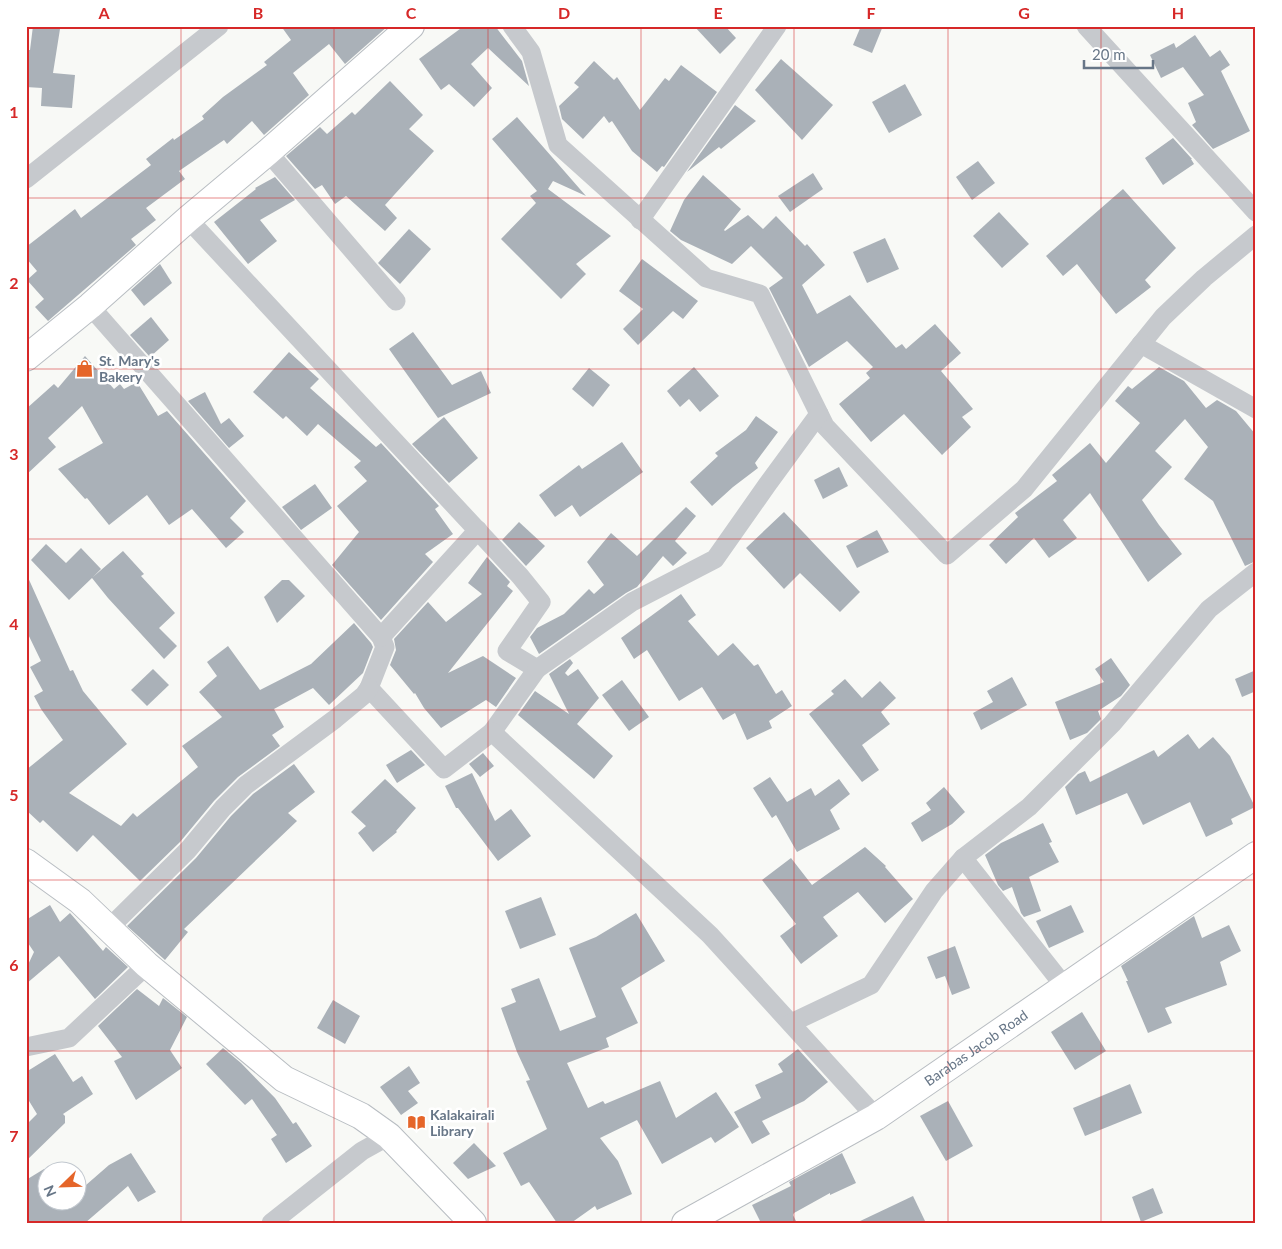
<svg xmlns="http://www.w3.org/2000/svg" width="1282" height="1249" font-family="Lato,sans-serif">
	<rect width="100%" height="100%" fill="#f8f9f6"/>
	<g fill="#aab1b8">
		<path d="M33,26l27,3 -7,44 22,2 -3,33 -31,-2 1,-18 -16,-1v-37h4z"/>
		<path d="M281,26h107l-43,38 -16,-20 -36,29 16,22 -45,40 -12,-14 -25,23 -3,-4 -45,31 6,8 -39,29 10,12 -25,19 5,6 -88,76 -13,-14 9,-8 -17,-19 10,-9 -11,-13v-11l49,-38 6,9 70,-53 -5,-6 27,-21 1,2 30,-21 -2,-3 21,-19 44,-32 -3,-3 27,-22z"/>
		<path d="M464,26h31l27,35 7,25 -41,-38 -17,16 21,24 -18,19 -25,-23 -8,6 -22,-31z"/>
		<path d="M694,26h31l11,12 -16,16z"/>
		<path d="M861,26h22l-11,27 -19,-8z"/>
		<path d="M1195,35l15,22 10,-7 10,15 -9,6 29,60 -37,18 -21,-24 4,-3 -8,-19 16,-8 -21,-28 -22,11 -11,-23 24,-12 2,5z"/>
		<path d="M781,59l52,46 -31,35 -47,-50z"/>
		<path d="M594,61l20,19 3,-3 23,33 25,-32 4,3 12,-16 36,27 -53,75 -2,-1 -5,6 -25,-21 -20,-30 -3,2 -5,-7 -21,23 -21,-20 -3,-13 20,-19 -5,-4z"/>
		<path d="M390,81l33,34 -14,14 25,22 -49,54 12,13 -12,13 -39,-35 -11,8 -13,-19 -7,4 -29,-33 34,-29 7,7 25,-22 3,3z"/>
		<path d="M905,84l17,31 -33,18 -17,-31z"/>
		<path d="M735,105l21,16 -35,28 -2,-2 -32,25z"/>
		<path d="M517,117l69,79 -33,-15 -5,8 63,47 -35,28 10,10 -25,25 -60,-60 35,-36 -6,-7 7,-5 -45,-52z"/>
		<path d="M1173,138l19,21h-1l3,5 -31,21 -18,-27z"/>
		<path d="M978,161l17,22 -23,17 -16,-23z"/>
		<path d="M813,173l10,16 -33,23 -12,-16z"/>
		<path d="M703,175l38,34 -17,21 1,1 23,-16 15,14 13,-13 29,30 2,-2 18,21 -23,20 15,29 33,-19 46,53 6,-4 4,5 29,-25 26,29 -20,18 32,38 -11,8 9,10 -29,28 -38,-41 -33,28 -32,-38 31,-26 -4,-5 7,-6 -26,-26 -38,26 -40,-79 14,-10 -32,-32 -19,18 -51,-24 -11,-9 14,-31z"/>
		<path d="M275,177l20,23 -35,20 17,21 -29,23 -34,-42 42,-33 -1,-1z"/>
		<path d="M1123,189l53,59 -31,32 6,7 -35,27 -39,-50 -14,12 -17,-20z"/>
		<path d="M999,212l30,32 -27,24 -29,-32z"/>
		<path d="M409,229l22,20 -31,35 -22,-21z"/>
		<path d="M885,238l14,31 -32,14 -14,-31z"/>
		<path d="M642,259l56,42 -15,18 -10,-8 -35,34 -15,-16 20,-20 -24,-18z"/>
		<path d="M160,264l12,19 -28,23 -13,-16z"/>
		<path d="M151,317l18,23 -19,17 -20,-22z"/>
		<path d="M413,332l39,53 29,-14 10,22 -53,25 -49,-69z"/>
		<path d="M289,352l30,27 -9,9 66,59 5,-4 58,63 -4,3 18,25 -28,20 8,8 -52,58 -49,-55 27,-33 -22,-26 30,-25 -13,-14 7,-6 -43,-37 -11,12 -21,-20 -3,3 -30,-27z"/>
		<path d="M85,356l29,33 6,-5 4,5 13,-7 21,34 9,-5 79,90 -16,17 14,14 -18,16 -34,-39 -23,16 -22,-30 -38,30 -22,-27 -2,1 -27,-30 45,-26 -21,-37 -34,32 8,9 -30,28v-66l28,-25 4,4z"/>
		<path d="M694,367l25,29 -19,16 -11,-13 -9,8 -13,-16z"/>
		<path d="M1159,367l25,14 22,27 11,-8 19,11 20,24v126l-11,5 -32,-65 -29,-22 24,-32 -23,-28 -30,32 17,16 -30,33 17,25 23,29 -34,28 -58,-89 -27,27 14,18 -28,20 -15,-20 -28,26 -17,-19 29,-28 -3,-4 42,-32 -5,-6 38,-32 16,20 34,-40 -25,-22 13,-15 4,3z"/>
		<path d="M589,368l21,17 -17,22 -21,-18z"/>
		<path d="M205,392l16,32 8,-6 15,18 -15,12 -41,-47z"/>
		<path d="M756,416l22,16 -23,31 3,5 -25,19 -21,19 -22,-24 28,-26 -3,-3 31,-23z"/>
		<path d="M444,417l34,41 -29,25 -37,-39z"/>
		<path d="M622,442l21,30 -63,45 -8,-12 -17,12 -16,-22 40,-30 3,4z"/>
		<path d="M839,467l9,19 -25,13 -9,-19z"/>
		<path d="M315,484l17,24 -31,22 -19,-23z"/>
		<path d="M686,507l10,9 -21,25 12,12 -14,13 -10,-10 -26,31 -11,6 -87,61 -9,-17 7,-9 27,-14 25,-25 5,5 10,-9 -17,-23 24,-29 26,23z"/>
		<path d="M784,512l76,80 -20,20 -40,-39 -16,16 -38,-41z"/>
		<path d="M519,522l26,24 -19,20 -24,-26z"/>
		<path d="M877,530l12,22 -32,16 -11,-22z"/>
		<path d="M46,544l20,19 15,-15 20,21 -8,8 30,-26 21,23 -3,2 34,37 -16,15 18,18 -13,13 -56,-61 -16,-20 -23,22 -38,-40z"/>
		<path d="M487,557l23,25 -3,4 6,5 -65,82 35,-17 33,22 -20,29 -10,-7 -45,28 -17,-20 -9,-15 -1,1 -24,-29 6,-15 -2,-11 34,-37 18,20 36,-28 -14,-11z"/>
		<path d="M26,573l44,98 3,-1 10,21 44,53 -58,49 52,33 12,-13 4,4 61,-50 -16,-21 40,-29 -23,-25 18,-16 -10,-14 21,-16 32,44 51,-26 43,-41 17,20 2,4 -10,26 -34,32 -16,-17 -39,21 10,18 -12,8 8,11 -42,31 -24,24 -34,41 -40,39 -47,-46 -16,17 -34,-32 -3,3 -14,-13v-40l37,-30 -22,-31 -7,-13 9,-5 -13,-24 11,-6 -15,-31z"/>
		<path d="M282,580h7l16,16 -28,27 -13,-26z"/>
		<path d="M681,594l15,21 -8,6 30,35 15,-13 21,23 4,-2 18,30 6,-4 10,16 -23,15 3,7 -25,12 -12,-27 -12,7 -21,-33 -23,14 -32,-51 -13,9 -13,-21z"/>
		<path d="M1111,658l19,27 -9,11 -23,15 3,8 -14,14 -17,7 -15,-38 49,-20 -9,-13z"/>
		<path d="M570,659l3,4 -8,10 3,3 10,-7 21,29 -22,26 36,32 -19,23 -76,-64 17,-24 34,23 -20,-40z"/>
		<path d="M153,669l16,16 -22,21 -16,-16z"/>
		<path d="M1256,670v21l-14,6 -7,-18z"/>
		<path d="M1012,677l15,28 -46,25 -8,-17 20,-11 -6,-11z"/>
		<path d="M845,679l17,19 18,-17 16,17 -15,14 9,12 -28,21 17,25 -17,12 -53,-68 25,-20 -3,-3z"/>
		<path d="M622,680l27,37 -20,14 -27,-36z"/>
		<path d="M1188,734l11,15 14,-12 17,19 25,51 -24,12 2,5 -27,13 -16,-35 -47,23 -16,-32 -51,22 -11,-28 13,-13 7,-3 5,11 64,-32 4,7z"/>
		<path d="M411,750l14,15 -28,18 -11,-18z"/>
		<path d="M483,753l11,13 -14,11 -11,-13z"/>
		<path d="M294,764l21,28 -27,21 9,8 -113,108 4,3 -23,28 -38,-34 69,-68 35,-42 22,-22z"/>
		<path d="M472,773l23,48 16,-12 20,27 -33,25 -40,-53h-2l-11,-22z"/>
		<path d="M770,777l17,25 24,-14 4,8 24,-17 11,15 -20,16 10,19 -43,23 -21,-37 -4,3 -19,-30z"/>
		<path d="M385,779l31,29 -20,23 1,1 -24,20 -15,-19 8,-7 -15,-14z"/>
		<path d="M944,787l21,25 -13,12 -30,18 -11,-19 20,-13 -5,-7z"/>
		<path d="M1043,823l9,19 -3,1 10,19 -30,15 12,34 -17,6 -3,-4 -9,-26 -9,4 -5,-6 -13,-30 16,-12z"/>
		<path d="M865,847l21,19 -1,1 28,32 -28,24 -27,-31 -35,25 15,19 -37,28 -21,-28 16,-12 -34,-44 29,-22 21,27z"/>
		<path d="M541,897l15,38 -36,14 -15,-38z"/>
		<path d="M50,905l10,17 10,-9 33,38 3,-4 22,20 -33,32 -36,-43 -33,28v-15l8,-17 -8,-12v-20z"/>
		<path d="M1071,905l13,27 -35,16 -13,-27z"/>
		<path d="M636,913l29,48 -44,27 17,35 -32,15 3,9 -42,16 21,45 15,-7 2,3 55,-23 16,37 40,-26 23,35 -24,16 -4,-6 -49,27 -25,-44 -37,18 18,23 14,33 -35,16 -2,-4 -24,17h-14l-28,-41 -8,4 -18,-33 44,-24 -21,-48 4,-1 -13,-28 -16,-44 15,-6 -5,-13 28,-11 21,53 36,-14 -27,-69 27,-11z"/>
		<path d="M1194,916l8,22 27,-13 12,26 -21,11 7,23 -62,23 7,15 -24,10 -22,-52h2l-7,-15z"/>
		<path d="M955,946l15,42 -18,7 -7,-19 -9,3 -9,-22z"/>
		<path d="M137,989l22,17 4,-8 24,19 -17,33 12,18 -46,32 -22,-39 8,-4 -24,-31z"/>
		<path d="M333,1000l27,16 -15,28 -28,-16z"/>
		<path d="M1082,1012l24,39 -31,19 -24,-38z"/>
		<path d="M223,1048l18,15 34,35 18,26 3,-2 16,24 -26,17 -15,-24 6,-4 -25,-36 -7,6 -39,-41z"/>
		<path d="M798,1049l30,33 -24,19 -42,20 8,13 -18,10 -18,-32 27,-14 -6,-13 28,-13 -5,-8z"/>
		<path d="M55,1054l18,28 9,-6 11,18 -30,20 2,2v7l-39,38v-36l11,-11 -11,-18v-24z"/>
		<path d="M409,1066l11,17 -12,8 10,12 -17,12 -21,-28z"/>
		<path d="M1130,1084l12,29 -57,23 -12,-28z"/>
		<path d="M948,1101l25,45 -27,15 -26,-45z"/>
		<path d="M474,1143l22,23 -28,13 -15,-16z"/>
		<path d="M131,1153l25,39 -18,10 -10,-16 -43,37h-59v-43l18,-11 4,3v30h30v-10l31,-27z"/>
		<path d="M842,1153l14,30 -26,12v-2l-36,20 -1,2 4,8h-36l-9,-18 39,-19 -2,-4z"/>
		<path d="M1153,1188l10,25 -22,9 -9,-25z"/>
		<path d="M913,1196l13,27h-70z"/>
	</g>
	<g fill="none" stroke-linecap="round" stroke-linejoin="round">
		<defs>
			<g id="secondary">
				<path d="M26,358l64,-52 98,-87 80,-67 143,-126"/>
				<path d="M26,862l54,39 67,64 137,114 77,37 28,20 84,87"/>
				<path id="s1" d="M685,1223l191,-106 380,-262"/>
			</g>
		</defs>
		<use href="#secondary" stroke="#b8bdc2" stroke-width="28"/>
		<g stroke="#c6c9cd" stroke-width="19">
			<path d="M512,26l19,26 27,93 148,133 54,16 65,132 122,129 77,-66 139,-172 41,-39 52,-43"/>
			<path d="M1086,26l170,186"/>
			<path d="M268,152l128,149"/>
			<path d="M26,179l193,-153"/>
			<path d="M188,219l332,357 21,26 -34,49 30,18 -45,63"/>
			<path d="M640,220l137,-194"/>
			<path d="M90,306l291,331 4,10 -16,41 75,81 48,-37 218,203 166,182"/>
			<path d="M1141,344l115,65"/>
			<path d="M381,637l97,-107"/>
			<path d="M537,669l95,-67 83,-43 52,-74 52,-71"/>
			<path d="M963,858l102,129"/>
			<path d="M109,928l79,-78 35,-42 23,-23 89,-66 29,-24 5,-7"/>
			<path d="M791,1023l80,-38 63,-94 29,-33 66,-51 83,-83 97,-115 47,-37"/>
			<path d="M26,1047l43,-9 78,-73"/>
			<path d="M271,1223l91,-72 27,-15"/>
		</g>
		<use href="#secondary" stroke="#fff" stroke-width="26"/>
	</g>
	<path fill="none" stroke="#d62828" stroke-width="1" stroke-opacity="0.55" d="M181,26v1197M334,26v1197M488,26v1197M641,26v1197M794,26v1197M948,26v1197M1101,26v1197M26,198h1230M26,369h1230M26,539h1230M26,710h1230M26,880h1230M26,1051h1230"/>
	<defs>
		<symbol id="shop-bare" viewBox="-9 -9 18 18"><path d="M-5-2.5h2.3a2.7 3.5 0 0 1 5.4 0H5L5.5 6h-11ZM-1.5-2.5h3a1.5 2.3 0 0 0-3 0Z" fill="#e56529" stroke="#fff" stroke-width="2.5" paint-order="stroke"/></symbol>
		<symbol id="library-bare" viewBox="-9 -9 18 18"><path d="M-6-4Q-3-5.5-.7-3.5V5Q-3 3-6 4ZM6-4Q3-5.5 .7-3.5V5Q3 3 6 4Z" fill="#e56529" stroke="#fff" stroke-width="2.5" paint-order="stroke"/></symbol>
	</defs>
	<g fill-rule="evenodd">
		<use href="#shop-bare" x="72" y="356" width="25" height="25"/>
		<use href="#library-bare" x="404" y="1110" width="25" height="25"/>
	</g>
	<g text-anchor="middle" stroke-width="5" stroke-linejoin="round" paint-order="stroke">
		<g font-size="14" font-weight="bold" fill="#677687" stroke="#fff" text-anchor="start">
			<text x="99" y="366">St. Mary's<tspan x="99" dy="16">Bakery</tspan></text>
			<text x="430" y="1120">Kalakairali<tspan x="430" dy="16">Library</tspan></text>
		</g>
		<g font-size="14" fill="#677687" stroke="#fff">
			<text dy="5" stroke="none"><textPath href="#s1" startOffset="340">Barabas Jacob Road</textPath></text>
		</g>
	</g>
	<rect width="1282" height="1249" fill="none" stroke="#ffffff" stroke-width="55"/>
	<g transform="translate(62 1186) rotate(247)"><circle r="24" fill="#ffffff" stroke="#c2c8cf"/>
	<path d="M0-4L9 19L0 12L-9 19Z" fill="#e56529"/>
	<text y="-8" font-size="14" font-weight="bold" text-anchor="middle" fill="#677687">N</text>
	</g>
	<path d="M1084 60v8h69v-8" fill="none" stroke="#677687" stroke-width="2.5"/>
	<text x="1092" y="60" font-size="15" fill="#677687" stroke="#ffffff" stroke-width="4" paint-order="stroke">20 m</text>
	<rect x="28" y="28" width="1226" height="1194" fill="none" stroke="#d62828" stroke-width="2"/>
	<g font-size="16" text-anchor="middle" font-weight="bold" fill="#d62828">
		<text x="104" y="19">A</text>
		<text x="258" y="19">B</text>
		<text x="411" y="19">C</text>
		<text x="564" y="19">D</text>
		<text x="718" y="19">E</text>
		<text x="871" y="19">F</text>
		<text x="1024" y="19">G</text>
		<text x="1178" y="19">H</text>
		<text x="14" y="118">1</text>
		<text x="14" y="289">2</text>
		<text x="14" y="460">3</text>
		<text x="14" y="630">4</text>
		<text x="14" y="801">5</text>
		<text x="14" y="971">6</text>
		<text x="14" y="1142">7</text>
	</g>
</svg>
